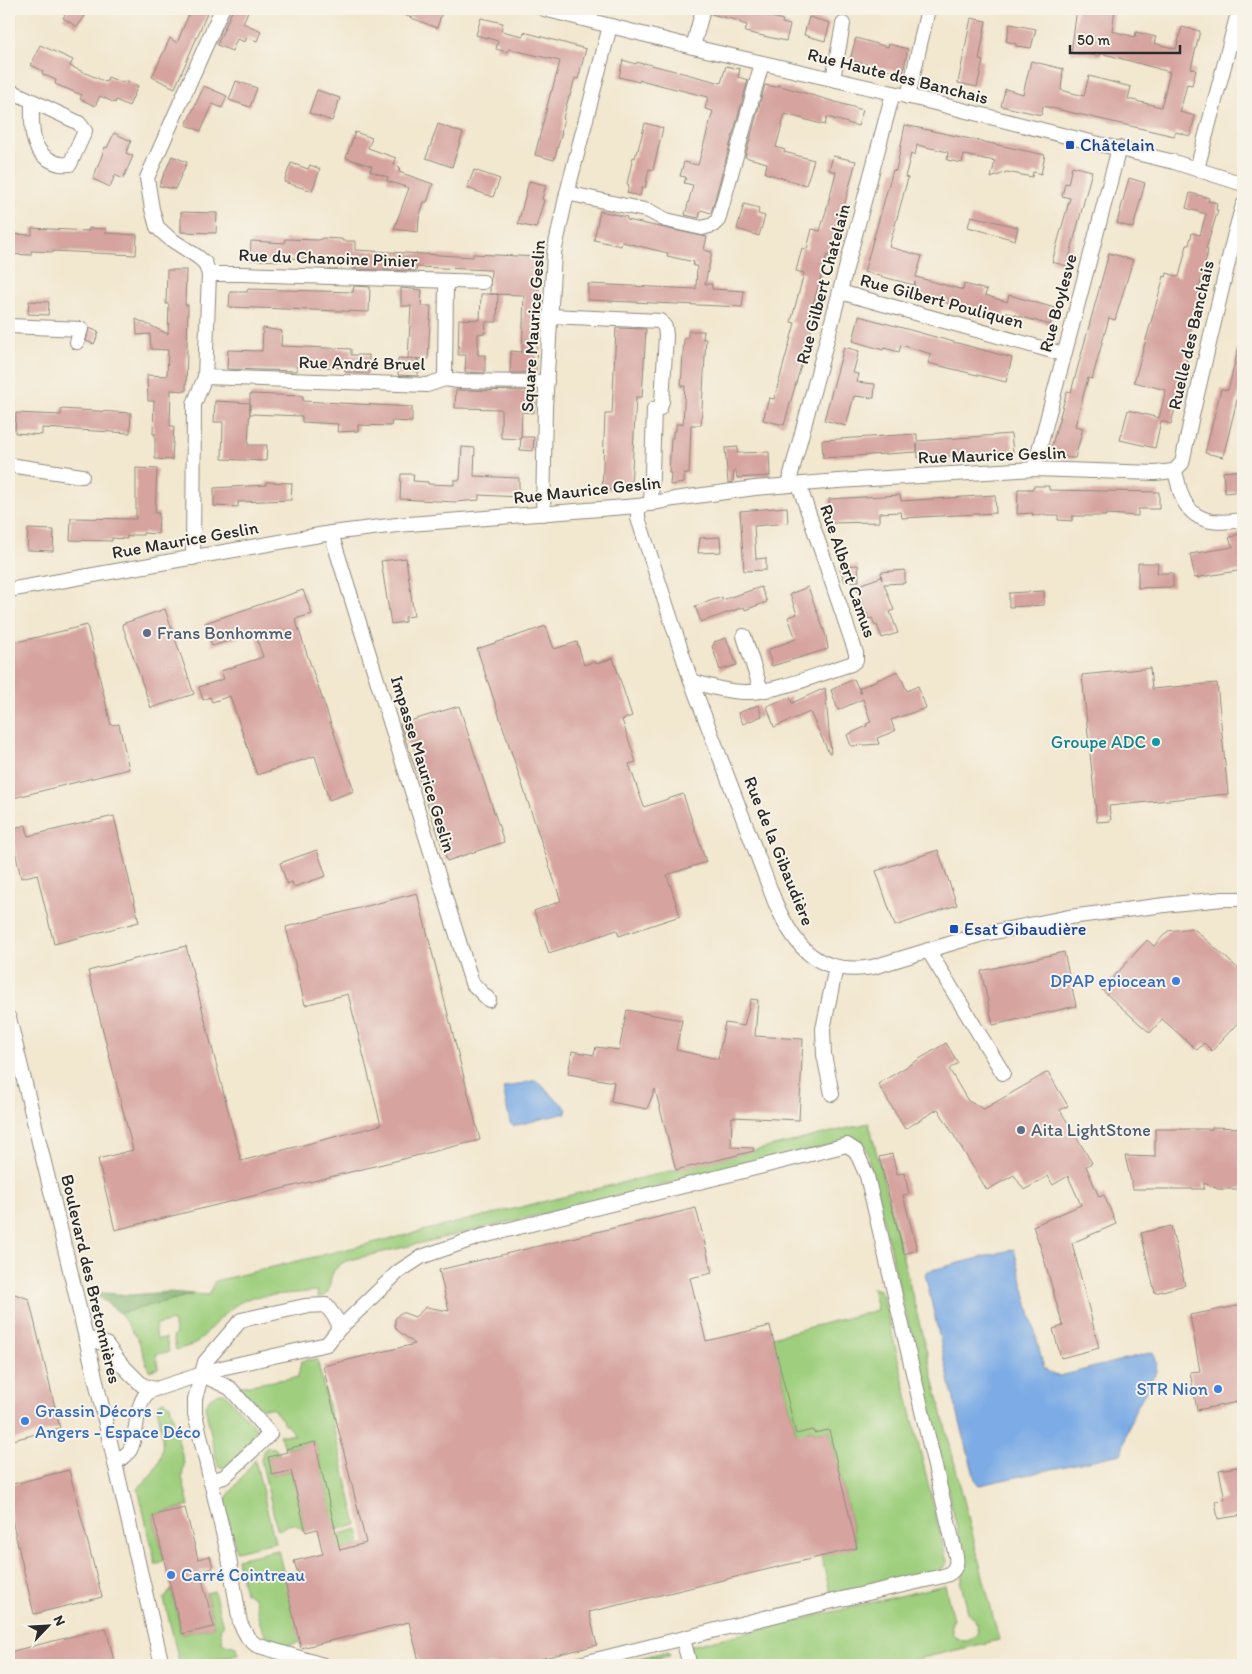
<svg xmlns="http://www.w3.org/2000/svg" width="1252" height="1674" font-family="Itim,sans-serif">
	<rect width="100%" height="100%" fill="#f7f3e8"/>
	<filter id="ink" filterUnits="userSpaceOnUse"><feTurbulence type="fractalNoise" baseFrequency=".02" numOctaves="2"/><feDisplacementMap in="SourceGraphic" scale="10" xChannelSelector="R" yChannelSelector="G"/><feConvolveMatrix kernelMatrix="1 2 1 2 8 2 1 2 1" color-interpolation-filters="sRGB"/></filter>
	<filter id="wash" filterUnits="userSpaceOnUse"><feTurbulence type="fractalNoise" baseFrequency=".0096" numOctaves="4" result="noise"/><feDisplacementMap in="SourceGraphic" scale="20" xChannelSelector="R" yChannelSelector="G"/><feGaussianBlur stdDeviation="1.12" result="paint"/><feColorMatrix in="noise" values="0 0 0 0 0 0 0 0 0 0 0 0 0 0 0 0 0 1.4 0 .05"/><feComposite in="paint" operator="in"/></filter>
	<g filter="url(#wash)">
		<rect width="100%" height="100%" fill="#f2e7cf"/>
		<g fill="#9fcf7e" stroke="#657d54">
			<path d="M869,1123l130,517 -107,25h-197l-5,-19 255,-61 8,35 -2,5 2,10c9,9 18,8 25,-3l-3,-13 -7,-7 -7,-28 2,-12 3,-6 -100,-418 -5,-7 -9,-1 -506,121c-22,11 -12,27 -21,34 -2,2 -5,2 -8,2l1,-6 -65,6c-24,7 -38,27 -55,45l-6,3 -16,5 -3,-14 3,-1 -3,-14 -18,4 2,14 9,-1 3,14 -13,2 2,14 -9,3 -10,-30 -19,-28 74,-19 14,1 7,-14z"/>
			<path d="M872,1288l7,2 4,6 64,266 -2,4 -6,5 -108,25 -10,-40 36,-9 -28,-117 -15,3 -1,-3 -6,1 1,3 -11,3 -25,-100 105,-27z"/>
			<path d="M317,1359l40,166 -22,5 -20,-88 -29,7 -7,-14h16l-23,-27h-15l-20,-21 61,-10 3,-16z"/>
			<path d="M219,1393h5l32,35 2,9 -33,31 -7,-2 -13,-59 5,-9z"/>
			<path d="M164,1401l6,4 14,59 -2,13 7,29 -36,9 11,45 -8,6 -18,-78c31,-27 26,-44 19,-81l4,-5z"/>
			<path d="M267,1447l8,1 5,6 -12,3 4,18 19,-4 15,61 -11,-8 -8,1 -8,5 -2,-1 -16,-69 2,-9z"/>
			<path d="M255,1460l20,82 -39,9 -12,-50z"/>
			<path d="M358,1529l3,16 -31,7 6,-17z"/>
			<path d="M278,1550l22,92 -17,5c-24,-10 -24,-28 -29,-50l-9,-4 -8,-34z"/>
			<path d="M171,1590l11,44 32,-7 -8,-34 8,-2 9,35 -3,3 3,14 13,4 3,7 -33,8 1,3h-27l-16,-66z"/>
		</g>
		<g fill="#7fb26d" stroke="#556e4c">
			<path d="M92,1292l39,3 37,-3 26,2 -74,19z"/>
			<path d="M668,1651l2,5 -39,9h-23z"/>
		</g>
		<g fill="#7babe5" stroke="#536b88">
			<path d="M536,1080l31,29 -1,4 -53,13 -3,-3 -7,-35z"/>
			<path d="M1014,1249l30,119 9,7 7,1 93,-24c11,21 -7,36 -15,53 -8,15 -12,33 -17,49l-141,31 -4,-2 -25,-95 -26,-114 3,-3z"/>
		</g>
		<g id="blocks">
			<g fill="#d6a39f">
				<path d="M69,9h21l-13,18 -14,-9z"/>
				<path d="M191,9h18l-34,79 -23,-11 18,-39 7,5z"/>
				<path d="M233,9h16l-6,14 18,8 -4,10 -10,-4 -2,5 -8,-3 -5,12 -15,-6z"/>
				<path d="M389,9h54l-6,19z"/>
				<path d="M712,9h39l-1,2 33,9 -1,3 8,2 -4,16 -41,-9 2,-7 -7,-2v-2l-29,-7z"/>
				<path d="M1077,9h38l-3,22 23,6 1,-5 20,5 -2,6 22,6 6,-22 18,4 -9,37 5,2 -4,15 -5,-1 -7,28 15,4 -5,20 -14,-4 -2,4 -131,-30 -2,9 -40,-9 4,-17 18,5 8,-33 32,8 -2,21 23,6 5,-20 42,11 -3,12 33,8 9,-35 -69,-19 -1,3 -29,-3z"/>
				<path d="M809,17l21,6 -5,18 -21,-6z"/>
				<path d="M481,18l22,5 -2,8 22,5 1,-4 62,17 -8,30 -3,-1 -5,18h-1l-6,22h1l-3,14h1l-8,28 -19,-5 16,-64h1l8,-30 -51,-12 -2,3 -11,-3 2,-8 -22,-6z"/>
				<path d="M971,18l15,3 -7,39 4,1 -6,26 -19,-4z"/>
				<path d="M1010,24l26,5 -5,19 -15,-2v-2l-10,-3z"/>
				<path d="M856,38l32,9 1,-3 19,5 -5,24 -53,-13z"/>
				<path d="M40,45l33,15 -3,6 36,16 2,-5 15,6 2,-3 13,6 -9,20 -13,-6 -1,3 -15,-7 -5,10 -15,-7 2,-4 -27,-11 1,-4 -14,-6 1,-3 -12,-6z"/>
				<path d="M623,60l13,4 1,-2 6,2 1,-1 77,20 5,-17 14,3 -2,8 10,3 -37,133 -10,-3 -2,8 -14,-3 8,-30 -9,-2 2,-6 -6,-1 4,-14 14,3 15,-54 -8,-2 3,-12 -68,-17 -1,2 -20,-5z"/>
				<path d="M236,81l21,7 -7,19 -21,-7z"/>
				<path d="M765,85l11,2 1,-2 86,25 -5,16 -31,-9 -2,8 -40,-11 -9,33 9,3 -1,2 30,8 -8,25 -41,-12 2,-10 -22,-6z"/>
				<path d="M204,86l23,10 -5,12 -9,-4 -12,27 -15,-6z"/>
				<path d="M317,90l23,8 -8,23 -23,-8z"/>
				<path d="M645,123l18,5 -10,42 -4,-1 -4,19h-3l-2,8 -13,-3 2,-8 -2,-1 6,-27 2,1 2,-8h1z"/>
				<path d="M438,124l25,9 -11,34 -26,-9z"/>
				<path d="M905,125l140,30 -4,19 -8,-2 -1,5 -25,-5 -16,6 4,-17 -31,-6 -2,8 -15,-3 1,-8 -31,-7 -2,10 -4,-1 -6,23 3,1 -19,69 33,9 -6,21 47,13 1,-6 23,6 -2,5 22,7 2,-7 46,13 -5,17 -45,-13 -2,7 -91,-26 3,-11 -1,3 -50,-13 29,-102 3,1z"/>
				<path d="M355,132l17,6 -4,10 28,10 -2,7 6,2 -1,5 34,12 -6,18h-3l-5,16 -1,14 -24,-3 15,-41 -22,-7 1,-4 -18,-6 2,-5 -26,-8z"/>
				<path d="M114,133l17,8 -5,12 7,3 -10,23 -8,-4 -5,12 -17,-8 12,-32 2,1z"/>
				<path d="M172,156l15,6 -12,27 -16,-3z"/>
				<path d="M833,156l23,5 -25,95 -4,-1 -15,53 -5,18 5,1 -28,98 -21,-5 6,-22 5,1 21,-76 -4,-1 13,-49 -8,-2 6,-23 5,1 5,-20 8,2 6,-20 10,-39 -7,-2z"/>
				<path d="M291,163l17,6 2,-4 10,4 -8,22 -28,-9z"/>
				<path d="M1072,166l20,5 -25,95 -15,-4 18,-64 -8,-2 3,-13 3,1z"/>
				<path d="M474,170l26,9 -7,18 -26,-9z"/>
				<path d="M1129,178l16,5 -12,45 -16,-5z"/>
				<path d="M529,181l17,4 -4,14 2,1 -8,28 -18,-4z"/>
				<path d="M1190,193l19,5 -1,3 9,2 -1,7h2l-12,39 2,1 -4,19 3,4 -5,4 -17,82 2,1 -16,64 -10,-3 -6,27 -35,-8 8,-30 31,8 7,-28 -32,-8 30,-106 2,1 1,-4 12,4 8,-32h2l3,-12 8,2 6,-21 -20,-6z"/>
				<path d="M744,204l15,4 -1,6 7,2 -6,20 -22,-7z"/>
				<path d="M600,211l27,6v3l80,17 -3,13 8,2 -7,32h7v5l32,2 -2,16 -154,-7v-16l108,5 1,-23h-4l1,-4 -27,-6 1,-3 -46,-11 -1,4 -27,-6z"/>
				<path d="M181,212l36,1 -1,20 -35,-1z"/>
				<path d="M971,216l47,11 -3,13 -47,-13z"/>
				<path d="M32,228l57,3v-3l17,1v4l31,2 -1,20 -82,-4v1l-23,-1v4l-22,-1v-20l23,1z"/>
				<path d="M322,238l20,1v2h13v9l118,7v-3l66,3 -3,116h-26l1,-22 11,1 2,-57 -34,-1 1,-24 -74,-3 -1,4 -62,-2v-5l-35,-1v-4l-34,-1 -1,3 -34,-1 1,-19 34,2v-4l34,1z"/>
				<path d="M1109,253l24,7 -18,60 -6,-2 -17,61 -4,-1 -13,48 8,2 -8,30h-6l-19,-6 17,-61 4,1z"/>
				<path d="M167,270h19l-1,35h3l-2,86 -15,-1 -1,36h4l-2,34 -17,-1v-25h-2l1,-33h-6l-1,-26 20,1 1,-26 -17,-1 -1,-15 -13,1 -1,-16 32,15 1,-30h-3z"/>
				<path d="M354,286l16,1 -1,25 -140,-5 1,-15h17l1,-3 105,3z"/>
				<path d="M401,288l21,2 -1,16h10l-3,53 -20,-1 3,-52h-10z"/>
				<path d="M481,294h17l-1,28h-11l-1,11 -7,1v21h7v18l-20,-1 1,-17h-8l1,-36 21,1z"/>
				<path d="M29,301l20,1 -1,13 -20,-1z"/>
				<path d="M859,316l153,42 -6,24 -78,-19 3,-9 -30,-9 -2,7 -15,-4 -1,2 -30,-9z"/>
				<path d="M89,328l10,4 -5,12 -8,-3z"/>
				<path d="M263,328l19,3 -1,15 70,3v6h18v19l-24,-2v-4l-48,-2v5l-70,-2 1,-19 34,1z"/>
				<path d="M616,328l30,1 -4,68h-6l-5,91 -29,2 3,-76h7z"/>
				<path d="M688,331h16l-1,8h3l-5,86h-10l-2,49 -5,-1v10l-14,2 1,-12h-2l2,-35h2v-7h3v-7h7l2,-38h-4l3,-48h4z"/>
				<path d="M1239,346h4v39l-2,-1 -18,73 -18,-4 16,-64 7,1z"/>
				<path d="M844,347l15,4 -6,22 6,1 -2,8 18,2 -1,14 -20,-2 -8,30 -22,-6z"/>
				<path d="M398,358l20,1v17l-20,-1z"/>
				<path d="M456,390l79,1 -1,22 -12,-1 -1,27 -20,-1v-29l-46,-1z"/>
				<path d="M250,394l53,2v5l109,6v15l-20,-1 -1,5 -33,-1v6l-21,1 1,-8 -36,-2v-6l-52,-2z"/>
				<path d="M215,401l35,2 -2,42h19l-1,16 -44,-2 1,-37h-9z"/>
				<path d="M61,409l70,4 -1,20 -88,-5v7l-27,-2 1,-20 45,2z"/>
				<path d="M917,434v7l94,-7 2,18 -95,6 -1,-14v8l-94,6 -1,-18z"/>
				<path d="M521,437h13l-1,14 -13,-1z"/>
				<path d="M462,447l13,1 -1,28 45,2v19l-40,-2v5l-24,2 -55,-3 1,-25h13l-1,7 15,1v2l26,1v-5h6z"/>
				<path d="M738,447l-1,6 32,-1 1,24 -33,2 -1,-7h-2l-1,11 -5,1 -3,-35z"/>
				<path d="M136,468l21,1 -2,44h4l-1,21 -15,-1v2h-12v2l-4,-1v3l-15,-1v3l-42,-1 1,-22 65,1z"/>
				<path d="M1243,470v21l-18,2 -2,-21z"/>
				<path d="M266,482l26,1 -1,17 -53,2v5l-24,-1v-18l52,-3z"/>
				<path d="M1033,486h16v4l110,2v17h-21v7l-32,-2v2h-34v5l-14,-1v-5h-26l1,-2 -16,1 1,-25h15z"/>
				<path d="M900,495l1,6 94,-6 1,18 -94,5 -1,-6 -22,1v9l-49,1 -1,-24z"/>
				<path d="M787,507l1,16 -34,3 2,33 10,-1v12l-22,1 -4,-60z"/>
				<path d="M28,529l26,1 -1,21 -26,-1z"/>
				<path d="M1243,532v38l-48,8 -5,-24 43,-7 -4,-9z"/>
				<path d="M720,537l1,15 -23,1 2,-15z"/>
				<path d="M406,558l8,58 -9,1v5l-14,2 -10,-63z"/>
				<path d="M1138,563h20l-1,10h16v14l-35,1z"/>
				<path d="M858,565l1,16 -14,1 -6,-16z"/>
				<path d="M905,570v13l-21,1 10,26 -4,2 8,21 -16,5 -5,-13 -2,1 -3,-8 -3,1 -13,-33 25,-9 1,3 -1,-8z"/>
				<path d="M761,587l6,15 -22,8 -1,-3 -43,15 -6,-16 27,-9v3z"/>
				<path d="M808,587l18,49 2,13 -56,17 -5,-16 29,-11 -8,-22 9,-3 -7,-20z"/>
				<path d="M303,590l9,24 -17,5 59,172 -25,9 -14,-44 -58,19 -27,-79 -18,6 -2,-5 -7,3 -4,-13 25,-8 -3,-8 42,-14 -8,-24 -43,13 -7,-23z"/>
				<path d="M1044,591v14l-35,2v-14z"/>
				<path d="M165,609l29,85 -43,14 -29,-84z"/>
				<path d="M87,625l24,100 8,-1 10,45 -120,30v-155z"/>
				<path d="M546,626l8,23 23,-7 7,23 11,-4 1,3 17,-6 19,58 -10,4 14,42 -7,2 15,43 39,-13 23,68 -39,13 13,41 -61,20 -2,-6 -68,23 -15,-42 27,-10 -84,-252z"/>
				<path d="M726,638l11,27 -17,5 -8,-24 2,-1v-3z"/>
				<path d="M1150,668l2,21 65,-6 11,111 -119,12 2,15 -14,1 -15,-147z"/>
				<path d="M898,671l9,20 11,-5 8,22 -35,12 4,11 -18,7 2,6 -28,2 -4,-11 20,-9 -1,-2 5,-2 -8,-23 -25,11 -7,-20 23,-11 7,15 -2,-6z"/>
				<path d="M825,688l6,65h-2l-19,-41 -36,15 -7,-21 23,-9 2,6z"/>
				<path d="M758,705l4,11 -19,8 -5,-11z"/>
				<path d="M459,706l45,136 -57,19 -47,-137z"/>
				<path d="M114,816l25,106 -85,22 -17,-70 -16,4 -11,-49 16,-4 2,11z"/>
				<path d="M317,850l9,26 -32,11 -2,-5 -5,2 -7,-21z"/>
				<path d="M938,850l19,55 -62,21 -19,-55z"/>
				<path d="M417,893l63,247 -365,90 -17,-71 35,-9 -45,-179 98,-25 55,215 140,-36 -33,-131 -43,11 -19,-78z"/>
				<path d="M1193,928l50,45v44l-31,34 -8,-8 -7,7 -35,-31 -12,14 -48,-43 45,-50 7,6 14,-15z"/>
				<path d="M1064,952l12,54 -83,19 -12,-54z"/>
				<path d="M751,999l7,1 -3,36 48,3 -4,81 -67,-3 -1,30 22,1 1,3 -78,19 -21,-81 -8,20 -36,-7 3,-20 -46,-8 4,-23 22,4 2,-8 23,3 8,-40 55,10 -6,30 42,9 7,-36 19,3z"/>
				<path d="M946,1043l12,20 -9,6 19,32 16,8 64,-37 20,34 -8,4 32,53 -6,3 13,31 5,-2 12,29 -44,19 27,105 -38,10 -8,-29 10,-3 -21,-74 -9,-26 48,-21 -13,-29 -15,9 -5,-9 -24,14 -10,-15 -27,15 -49,-81 -33,20 -27,-45z"/>
				<path d="M1212,1127l31,1v61h-25l-14,-6v6h-71l-8,-33 30,1v-28h57z"/>
				<path d="M892,1154l5,20 7,-1 5,21 -6,1 14,55 -13,4 -25,-97z"/>
				<path d="M696,1208l16,65 -22,5 16,63 64,-15 26,108 17,-4 1,3 15,-3 28,118 -268,64 8,33 -82,20h-95l-11,-43 -108,26 -17,-70 14,-4 -4,-13 29,-7 -6,-25 -11,3 -15,-61 -19,4 -4,-18 19,-5 -1,-3 29,-7 25,108 26,-7 -43,-177 92,-22 -18,-14 -2,-4v-7l5,-6h4l11,4 11,-10 23,4 -10,-41z"/>
				<path d="M1171,1226l14,59 -30,8 -14,-60z"/>
				<path d="M9,1292l20,7 31,129 -51,13z"/>
				<path d="M1243,1305v96l-46,9 -7,-38 10,-1 -10,-56z"/>
				<path d="M1243,1466v49l-25,4 -3,-18 10,-1 -6,-30z"/>
				<path d="M69,1470l33,127 -68,17 -25,-107v-22z"/>
				<path d="M185,1508l13,51 12,-3 3,12 -13,3 14,56 -32,7 -29,-119z"/>
				<path d="M106,1628l9,37h-106v-13z"/>
			</g>
		</g>
	</g>
	<g filter="url(#ink)">
		<use href="#blocks" fill-opacity="0" stroke="#8e897d" stroke-width="1"/>
		<g fill="none" stroke-linecap="round" stroke-linejoin="round">
			<defs>
				<g id="minor">
					<path d="M544,9l149,38 226,52 151,38 104,25 69,22"/>
					<path d="M693,47l10,-38"/>
					<path d="M833,79l10,-55"/>
					<path d="M9,90l70,33 6,8 -15,33c-9,1 -12,0 -20,-4 -21,-10 -18,-38 -18,-58"/>
					<path d="M908,97l20,-88"/>
					<path d="M1197,169l42,-160"/>
					<path d="M567,193l82,18 17,9 36,8 11,-3 5,-5 44,-157"/>
					<path d="M209,274h34l240,8"/>
					<path d="M840,292l223,62"/>
					<path d="M550,316l110,5 5,6 1,9 -4,65 -2,7 -6,1 -3,95"/>
					<path d="M9,326l72,3 -4,13"/>
					<path d="M205,377l222,8 18,-6 13,2 89,1"/>
					<path d="M445,379l1,-98"/>
					<path d="M9,465l73,11"/>
					<path d="M1034,469l85,-321"/>
					<path d="M1174,471l8,-8 9,-43 43,-183 9,-32"/>
					<path d="M1174,471c4,7 4,15 7,23 11,30 35,30 62,26"/>
					<path d="M790,485l1,-11 102,-381"/>
					<path d="M638,506v12l53,163 84,221c20,46 43,74 98,65l106,-32 90,-18 104,-13 50,-5h20"/>
					<path d="M543,514l2,-107 9,-154 13,-60 43,-167"/>
					<path d="M331,533l141,450 17,17"/>
					<path d="M193,558l1,-154 11,-27 4,-103 -4,-11 -7,-6 -29,-19 -12,-11 -5,-18 -5,-31 75,-169"/>
					<path d="M9,590l322,-57 66,-8 241,-19 36,-7 81,-11 83,-7 196,-12 121,4 19,-2"/>
					<path d="M744,636l17,54"/>
					<path d="M691,681c17,5 36,11 54,11 34,0 73,-18 106,-28l5,-4v-7l-57,-168"/>
					<path d="M928,950l75,123"/>
					<path d="M9,1018l63,260 90,387"/>
					<path d="M832,1094l-8,-39 -1,-26 13,-62"/>
					<path d="M338,1330l60,-58 23,-15 58,-20 368,-92 9,6 11,25 89,380c2,10 -3,18 -13,20l-110,25 -258,64"/>
					<path d="M86,1338l20,6 15,20 21,21 12,4"/>
					<path d="M202,1375l28,13 40,46 -46,43 -14,4"/>
					<path d="M115,1464c4,-5 12,-9 15,-14 10,-19 2,-59 29,-62l62,-20 106,-24 11,-14 -1,-10 -11,-15 -21,1 -64,14 -36,42 -10,37v15l34,144 11,65 8,15 8,7 67,20"/>
					<path d="M683,1639l6,23"/>
				</g>
			</defs>
			<use href="#minor" stroke="#8e897d" stroke-width="16"/>
			<use href="#minor" stroke="#fff" stroke-width="14"/>
		</g>
	</g>
	<g fill="#1a4fb4" stroke="#f7f3e8" stroke-width="2">
		<rect x="1065" y="140" width="10" height="10" rx="2.5"/>
		<rect x="949" y="924" width="10" height="10" rx="2.5"/>
	</g>
	<g fill="#5c6f8a" stroke="#f7f3e8" stroke-width="2">
		<circle cx="147" cy="633" r="5"/>
		<circle cx="1021" cy="1130" r="5"/>
	</g>
	<circle fill="#0f9aa8" stroke="#f7f3e8" stroke-width="2" cx="1156" cy="742" r="5"/>
	<g fill="#3f7fe0" stroke="#f7f3e8" stroke-width="2">
		<circle cx="1176" cy="981" r="5"/>
		<circle cx="1218" cy="1389" r="5"/>
		<circle cx="25" cy="1421" r="5"/>
		<circle cx="171" cy="1575" r="5"/>
	</g>
	<g text-anchor="middle" stroke-width="4" stroke-linejoin="round" paint-order="stroke">
		<g font-size="18" fill="#2b2b2b" stroke="#f7f3e8">
			<text transform="translate(898 76) rotate(14)" y="6">Rue Haute des Banchais</text>
			<text transform="translate(328 258) rotate(2)" y="6">Rue du Chanoine Pinier</text>
			<text transform="translate(823 284) rotate(-75)" y="6">Rue Gilbert Chatelain</text>
			<text transform="translate(942 301) rotate(15)" y="6">Rue Gilbert Pouliquen</text>
			<text transform="translate(1058 303) rotate(-75)" y="6">Rue Boylesve</text>
			<text transform="translate(533 326) rotate(-86)" y="6">Square Maurice Geslin</text>
			<text transform="translate(1191 335) rotate(-77)" y="6">Ruelle des Banchais</text>
			<text transform="translate(362 363) rotate(1)" y="6">Rue André Bruel</text>
			<text transform="translate(992 455) rotate(-2)" y="6">Rue Maurice Geslin</text>
			<text transform="translate(587 490) rotate(-6)" y="6">Rue Maurice Geslin</text>
			<text transform="translate(185 540) rotate(-10)" y="6">Rue Maurice Geslin</text>
			<text transform="translate(848 571) rotate(71)" y="6">Rue Albert Camus</text>
			<text transform="translate(423 764) rotate(73)" y="6">Impasse Maurice Geslin</text>
			<text transform="translate(779 851) rotate(68)" y="6">Rue de la Gibaudière</text>
			<text transform="translate(91 1279) rotate(77)" y="6">Boulevard des Bretonnières</text>
		</g>
		<g font-size="18" fill="#164399" stroke="#f7f3e8" text-anchor="start">
			<text x="1080" y="151">Châtelain</text>
			<text x="964" y="935">Esat Gibaudière</text>
		</g>
		<g font-size="18" fill="#4e5e75" stroke="#f7f3e8" text-anchor="start">
			<text x="157" y="639">Frans Bonhomme</text>
			<text x="1031" y="1136">Aita LightStone</text>
		</g>
		<g font-size="18" fill="#0d838f" stroke="#f7f3e8" text-anchor="end">
			<text x="1146" y="748">Groupe ADC</text>
		</g>
		<g font-size="18" fill="#366cbe" stroke="#f7f3e8" text-anchor="end">
			<text x="1166" y="987">DPAP epiocean</text>
			<text x="1208" y="1395">STR Nion</text>
			<text x="35" y="1417" text-anchor="start">Grassin Décors -<tspan x="35" dy="21">Angers - Espace Déco</tspan></text>
			<text x="181" y="1581" text-anchor="start">Carré Cointreau</text>
		</g>
	</g>
	<rect width="1252" height="1674" fill="none" stroke="#f7f3e8" stroke-width="30"/>
	<g transform="translate(48 1626) rotate(65)" stroke="#f7f3e8" stroke-width="4" paint-order="stroke">
	<path d="M0-4L9 19L0 12L-9 19Z" fill="#2b2b2b"/>
	<text y="-8" font-size="14" font-weight="bold" text-anchor="middle" fill="#2b2b2b">N</text>
	</g>
	<path d="M1070 45v8h110v-8" fill="none" stroke="#2b2b2b" stroke-width="2.5"/>
	<text x="1077" y="45" font-size="15" fill="#2b2b2b" stroke="#f7f3e8" stroke-width="4" paint-order="stroke">50 m</text>
</svg>
